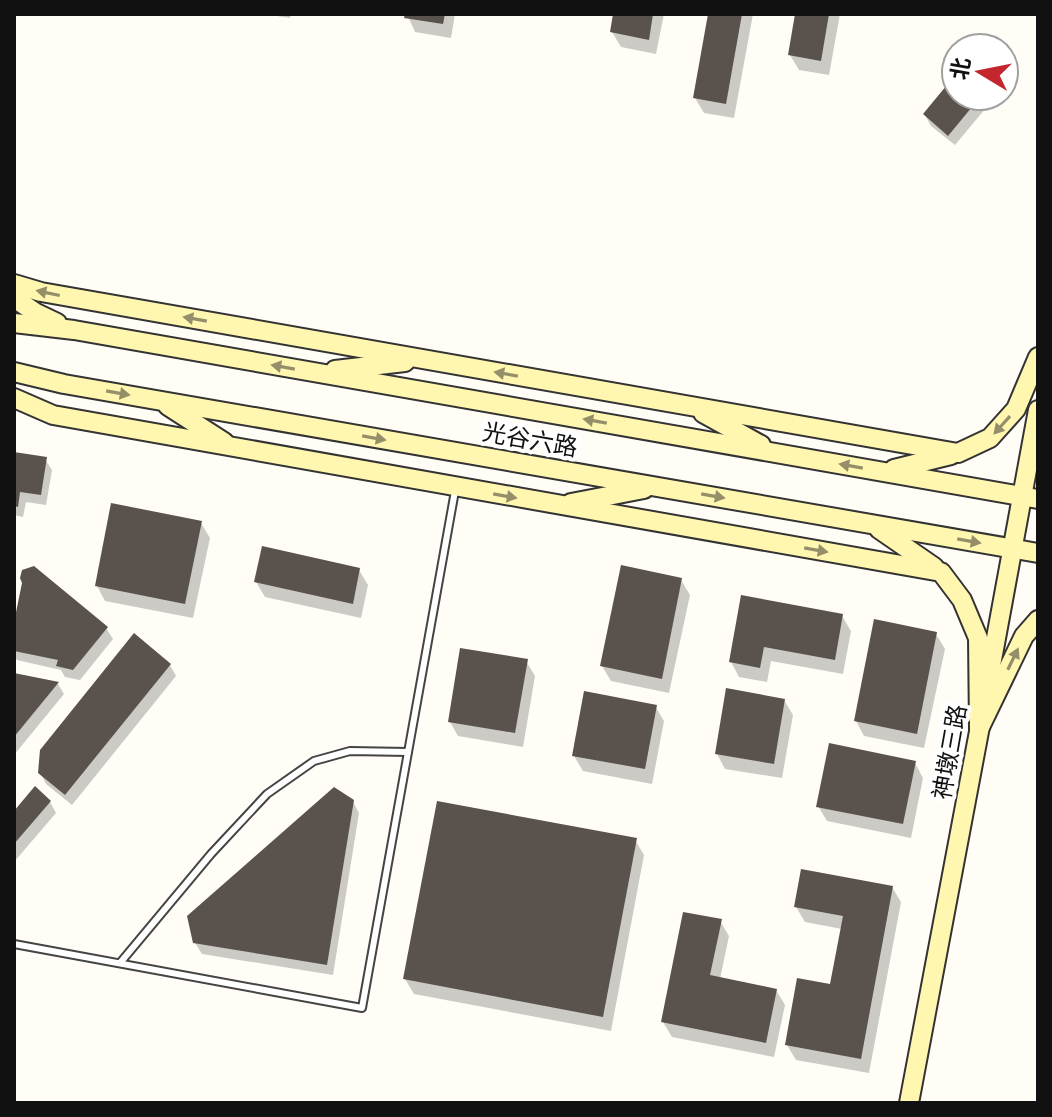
<svg xmlns="http://www.w3.org/2000/svg" width="1052" height="1117" font-family="'Crimson Pro','Noto Sans SC',serif">
	<rect width="100%" height="100%" fill="#fffdf5"/>
	<g fill="#0003">
		<path d="M263,14h28l-1,4z"/>
		<path d="M407,14h48l-4,24 -36,-6z"/>
		<path d="M615,14h49l-8,40 -35,-7 -9,-15z"/>
		<path d="M710,14h43l-19,104 -30,-5 -9,-15z"/>
		<path d="M797,14h43l-11,61 -30,-5 -9,-15z"/>
		<path d="M1004,68l6,11 -6,8z"/>
		<path d="M956,78v18h40l-41,49 -24,-19 -6,-11z"/>
		<path d="M14,454l31,5 7,11 -6,35 -20,-3 -3,15 -9,-2z"/>
		<path d="M201,523l9,15 -17,80 -88,-17 -8,-15z"/>
		<path d="M359,570l9,15 -7,33 -96,-21 -9,-15z"/>
		<path d="M681,580l9,15 -21,98 -58,-12 -9,-15z"/>
		<path d="M743,597l99,19 9,15 -8,43 -72,-13 -4,21 -28,-5 -8,-15z"/>
		<path d="M106,628l7,11 -33,41 -15,-3 -4,-7 -44,-10 -3,-4v-24z"/>
		<path d="M936,634l9,15 -21,99 -60,-12 -8,-15z"/>
		<path d="M526,661l9,15 -12,71 -65,-11 -8,-14z"/>
		<path d="M170,665l6,11 -104,129 -26,-21 -6,-12z"/>
		<path d="M14,675l44,9 6,10 -50,61z"/>
		<path d="M784,700l9,15 -11,63 -57,-9 -8,-15z"/>
		<path d="M655,706l9,15 -12,63 -69,-13 -9,-15z"/>
		<path d="M915,763l8,15 -12,60 -84,-17 -9,-15z"/>
		<path d="M50,802l6,11 -42,49v-48z"/>
		<path d="M353,802l6,11 -26,162 -131,-21 -7,-11z"/>
		<path d="M635,840l9,15 -33,176 -197,-37 -9,-15z"/>
		<path d="M892,887l9,15 -32,171 -73,-13 -9,-15 45,-59 10,-57 -37,-7 -9,-15z"/>
		<path d="M720,921l9,15 -9,43 56,11 9,15 -11,52 -102,-20 -9,-15z"/>
	</g>
	<g fill="#5a524d">
		<path d="M405,14h40l-2,10 -39,-6z"/>
		<path d="M613,14h40l-4,26 -39,-8z"/>
		<path d="M708,14h34l-16,90 -33,-6z"/>
		<path d="M795,14h34l-8,47 -33,-6z"/>
		<path d="M956,74v22h25l-33,40 -25,-22z"/>
		<path d="M14,452l33,5 -6,38 -21,-3 -2,15 -4,-1z"/>
		<path d="M111,503l91,18 -17,83 -90,-18z"/>
		<path d="M262,546l98,22 -7,36 -99,-22z"/>
		<path d="M621,565l61,13 -20,101 -62,-13z"/>
		<path d="M34,566l74,61 -35,43 -17,-4 2,-6 -44,-9v-29l8,-39 -2,-5 2,-8z"/>
		<path d="M741,595l102,19 -8,46 -71,-13 -4,21 -31,-6z"/>
		<path d="M874,619l63,13 -20,102 -63,-13z"/>
		<path d="M134,633l37,31 -106,131 -27,-22 2,-23z"/>
		<path d="M460,648l68,11 -13,74 -67,-11z"/>
		<path d="M14,673l45,9 -45,55z"/>
		<path d="M726,688l59,11 -11,65 -59,-10z"/>
		<path d="M584,691l73,14 -12,64 -73,-13z"/>
		<path d="M829,743l87,18 -13,63 -87,-17z"/>
		<path d="M35,786l16,15 -37,43v-33z"/>
		<path d="M334,787l20,13 -27,165 -134,-22 -6,-27z"/>
		<path d="M437,801l200,37 -34,179 -200,-38z"/>
		<path d="M801,869l92,17 -32,173 -76,-14 12,-67 33,6 13,-68 -49,-9z"/>
		<path d="M683,912l39,7 -12,56 67,14 -11,54 -105,-21z"/>
	</g>
	<g fill="none" stroke-linecap="round" stroke-linejoin="round">
		<defs>
			<g id="lane">
				<path d="M14,944l348,64 93,-517"/>
				<path d="M120,963l91,-109 56,-60 47,-33 36,-10 58,1"/>
			</g>
			<g id="secondary">
				<path d="M14,284l27,8 917,161 32,-15 26,-29 22,-52"/>
				<path d="M14,298l22,15 21,10"/>
				<path d="M14,323l60,7 964,169"/>
				<path d="M335,370l70,-8"/>
				<path d="M14,372l50,12 974,169"/>
				<path d="M14,398l39,17 888,157 21,28 16,38 1,91 45,-93 14,-16"/>
				<path d="M168,406l56,36"/>
				<path d="M703,413l58,32"/>
				<path d="M894,469l57,-14"/>
				<path d="M571,503l73,-14"/>
				<path d="M879,529l55,38"/>
				<path d="M987,687l51,-277"/>
				<path d="M909,1103l72,-382"/>
			</g>
		</defs>
		<use href="#lane" stroke="#444" stroke-width="10"/>
		<use href="#secondary" stroke="#333" stroke-width="22"/>
		<use href="#lane" stroke="#fff" stroke-width="6"/>
		<use href="#secondary" stroke="#fff6b0" stroke-width="18"/>
	</g>
	<defs><path id="oneway-solid" d="M-6-.8H1V-3.2L6.5 0L1 3.2V.8H-6Z" transform="scale(2)"/></defs>
	<g fill="#948f68">
		<use href="#oneway-solid" transform="translate(48 293) rotate(-168)"/>
		<use href="#oneway-solid" transform="translate(195 319) rotate(-170)"/>
		<use href="#oneway-solid" transform="translate(283 367) rotate(-170)"/>
		<use href="#oneway-solid" transform="translate(506 374) rotate(-170)"/>
		<use href="#oneway-solid" transform="translate(118 393) rotate(10)"/>
		<use href="#oneway-solid" transform="translate(595 421) rotate(-170)"/>
		<use href="#oneway-solid" transform="translate(1002 425) rotate(132)"/>
		<use href="#oneway-solid" transform="translate(374 438) rotate(10)"/>
		<use href="#oneway-solid" transform="translate(851 466) rotate(-170)"/>
		<use href="#oneway-solid" transform="translate(505 496) rotate(10)"/>
		<use href="#oneway-solid" transform="translate(713 496) rotate(10)"/>
		<use href="#oneway-solid" transform="translate(969 541) rotate(10)"/>
		<use href="#oneway-solid" transform="translate(816 550) rotate(10)"/>
		<use href="#oneway-solid" transform="translate(1013 659) rotate(-64)"/>
	</g>
	<g text-anchor="middle" stroke-width="8" stroke-linejoin="round" paint-order="stroke">
		<g font-size="24" fill="#111" stroke="#fff">
			<text transform="translate(530 440) rotate(10)" y="8">光谷六路</text>
			<text transform="translate(950 752) rotate(-80)" y="8">神墩三路</text>
		</g>
	</g>
	<rect width="1052" height="1117" fill="none" stroke="#111111" stroke-width="32"/>
	<g transform="translate(980 72) rotate(280)"><circle r="38" fill="#ffffff" stroke="#a0a0a0" stroke-width="2"/>
	<path d="M0-6L14 30L0 20L-14 30Z" fill="#c4262e"/>
	<text y="-12" font-size="22" font-weight="bold" text-anchor="middle" fill="#111111">北</text>
	</g>
</svg>
